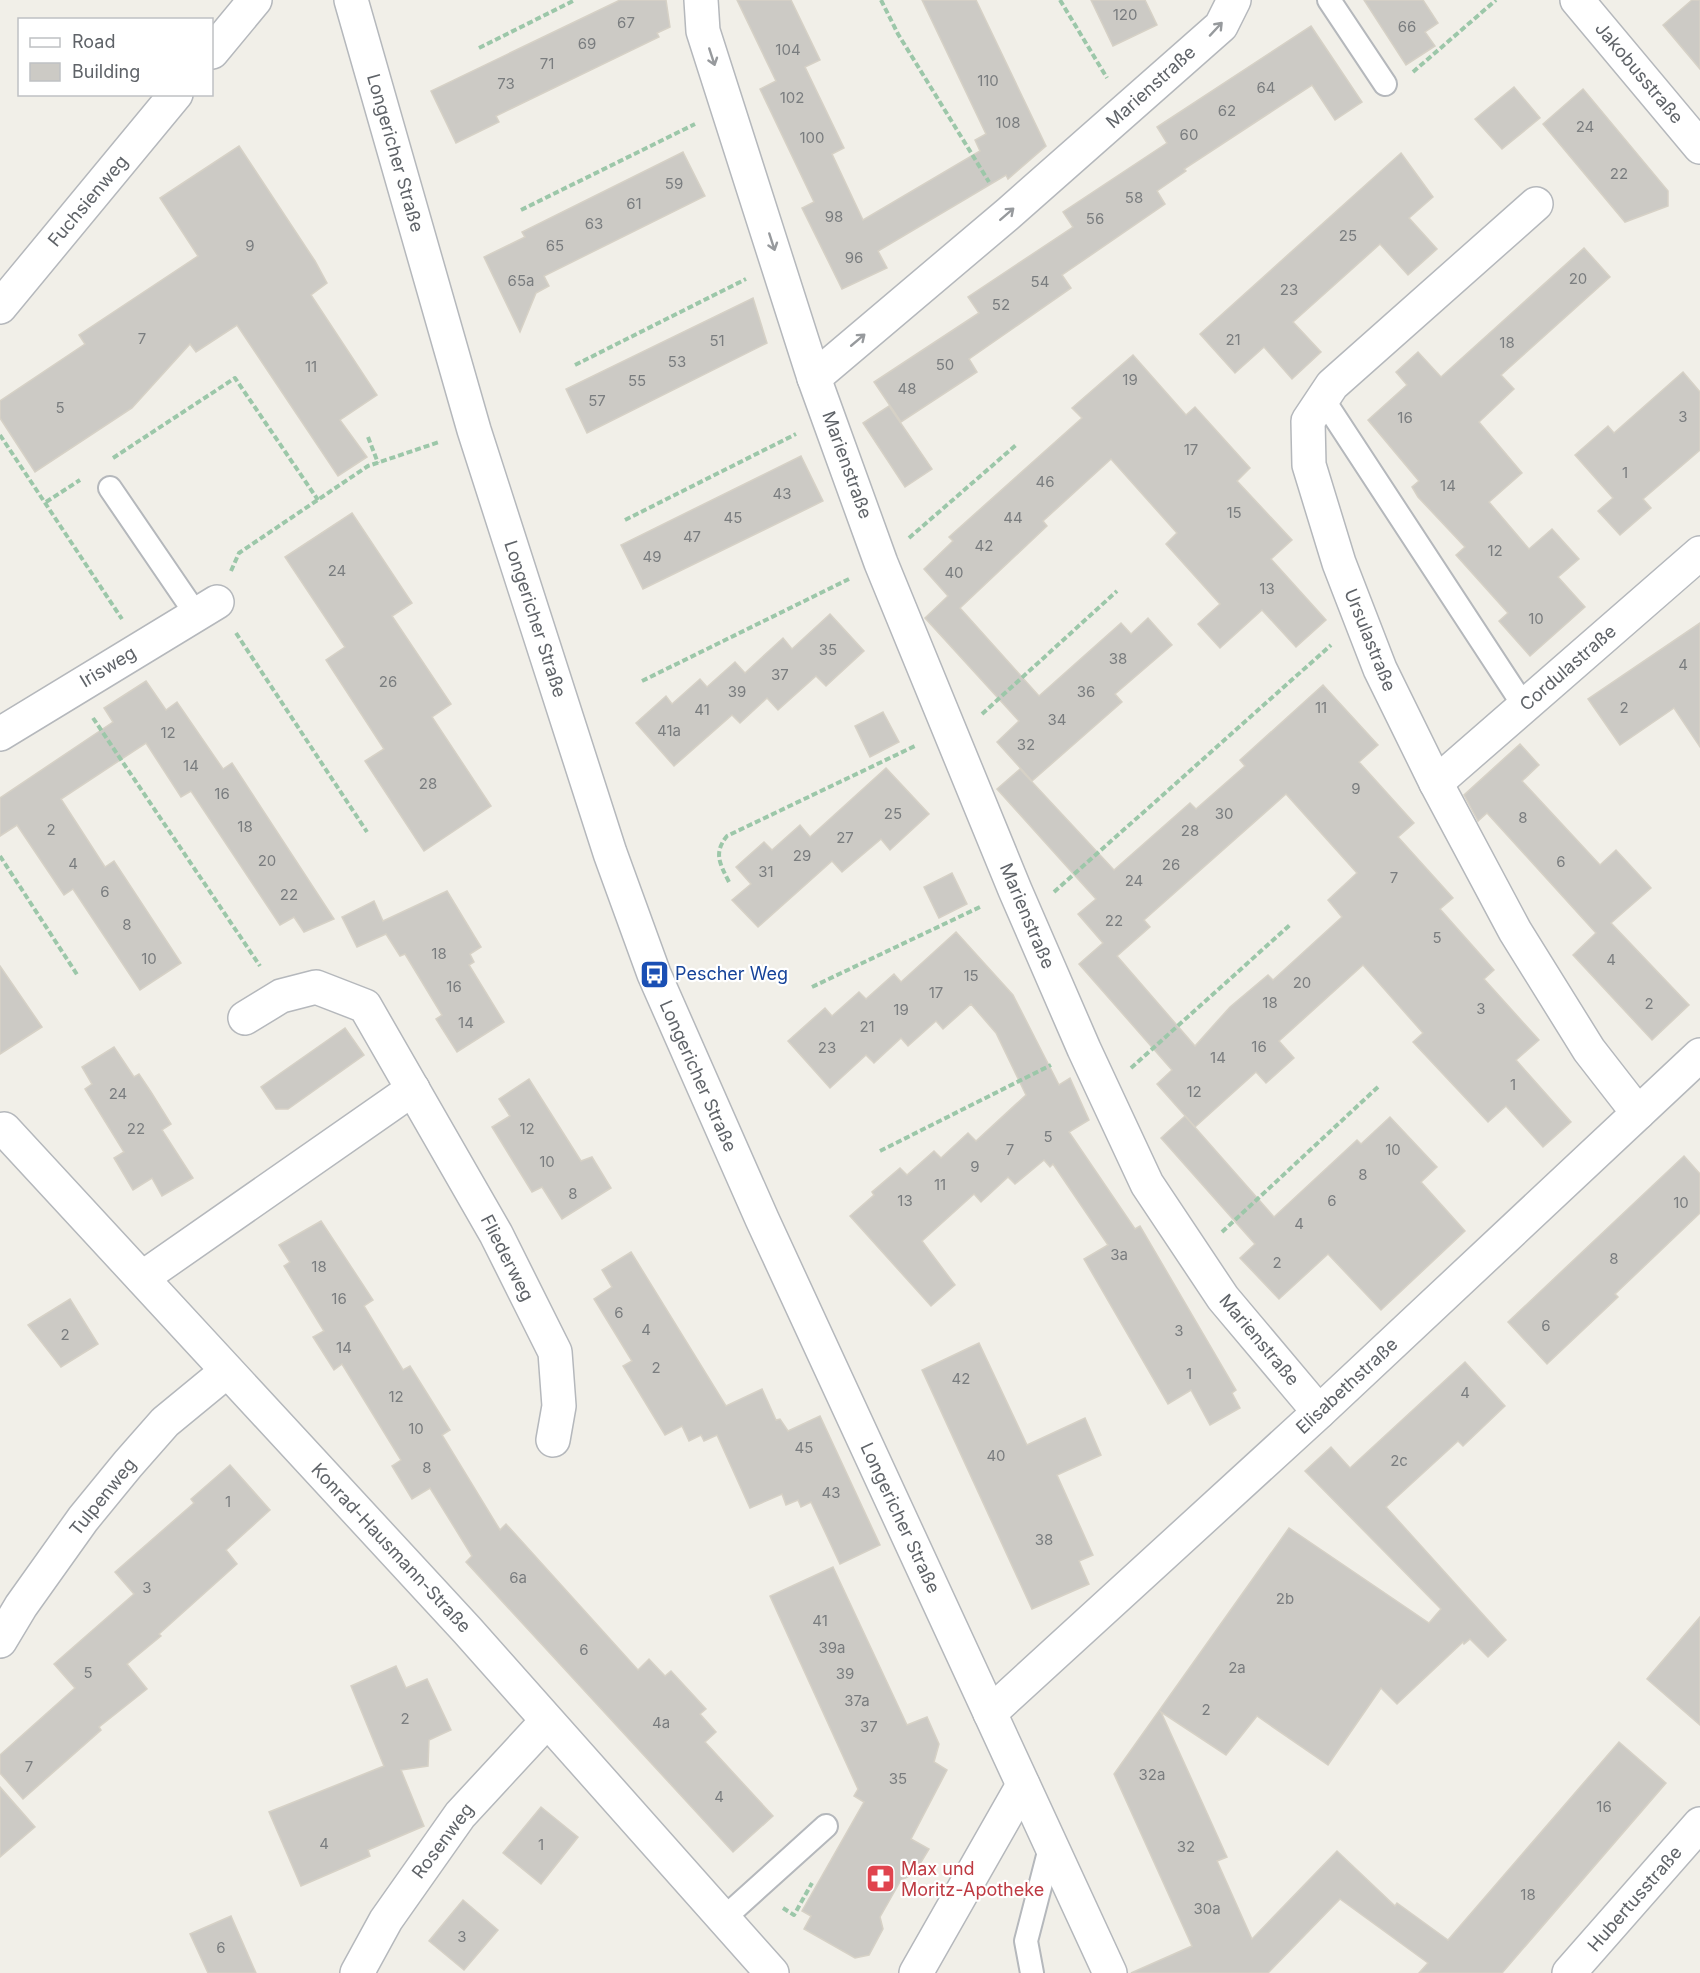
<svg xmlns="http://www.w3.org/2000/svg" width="1700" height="1973" font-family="Inter,sans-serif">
	<rect width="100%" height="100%" fill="#f1efe8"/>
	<g fill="#cccac5" stroke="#d6d1c6" stroke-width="1.5" fill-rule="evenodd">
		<path d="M620,0h46l4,27 -13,6 2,4 -163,79 3,6 -43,21 -25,-52z"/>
		<path d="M737,0h54l29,60 -15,7 39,81 -12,6 31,66 117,-69 -5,-11 11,-6 -64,-134h54l70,146 -38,33 -2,-4 -128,76 9,17 -45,21 -40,-81 12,-6 -54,-113 16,-8z"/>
		<path d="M1091,0h54l12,25 -44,21z"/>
		<path d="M1364,0h59l15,23 -13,9 10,14 -29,19z"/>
		<path d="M1692,0h8v69l-37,-44z"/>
		<path d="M1311,26l51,76 -27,18 -23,-35 -128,84 2,2 -29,20 8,13 -103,71 9,13 -102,71 8,13 -76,50 -27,-40 105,-69 -11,-16 105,-70 -10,-15 104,-69 -10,-16z"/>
		<path d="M1514,87l26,31 -38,31 -27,-30z"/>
		<path d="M1583,89l85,102v15l-43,16 -82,-98z"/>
		<path d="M239,146l76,115 12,22 -16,12 66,100 -37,25 27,37 -29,19 -101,-151 -41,27 -6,-8 -58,64 -97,64 -35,-54v-17l85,-57 -6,-9 119,-79 -38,-58z"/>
		<path d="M683,152l22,44 -161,80 5,10 -13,7 -16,39 -36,-75 41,-20 -3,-5z"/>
		<path d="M1401,153l32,44 -24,21 28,31 -29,26 -28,-31 -87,78 28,30 -29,27 -28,-32 -29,26 -35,-39z"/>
		<path d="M1584,248l26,29 -109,98 13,14 -35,33 43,51 -33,29 40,47 23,-20 27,30 -21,18 27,30 -55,49 -31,-35 9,-8 -52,-58 9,-8 -47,-50 -6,-10 7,-6 -51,-61 39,-35 -11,-13 22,-20 23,25z"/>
		<path d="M753,298l14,45 -180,90 -21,-44z"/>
		<path d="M1133,355l53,60 9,-8 55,61 -13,13 55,59 -21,19 55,61 -30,27 -34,-37 -42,38 -22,-24 22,-20 -54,-60 11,-11 -66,-74 -68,62 4,5 -87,82 79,88 82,-73 10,11 17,-16 24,27 -57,49 7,8 -90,79 -35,-39 22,-21 -94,-103 23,-22 -24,-27 29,-28 -4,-4 133,-119 -10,-10z"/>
		<path d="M1683,372l17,20v58l-57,49 8,9 -31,27 -22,-24 15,-13 -38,-43 33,-29 6,7z"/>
		<path d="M889,406l43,63 -27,18 -42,-64z"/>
		<path d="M801,456l22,45 -180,88 -22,-44z"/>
		<path d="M352,513l60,90 -20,13 59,88 -19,13 59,89 -67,45 -59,-90 19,-12 -58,-89 19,-13 -60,-90z"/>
		<path d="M830,614l34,37 -38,35 -10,-10 -38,34 -11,-12 -27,25 -8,-8 -58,51 -38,-43 30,-27 6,8 28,-25 7,8 28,-25 10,11 38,-35 9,11z"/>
		<path d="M1700,623v124l-26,-39 -54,37 -32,-46z"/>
		<path d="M146,681l20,29 11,-8 46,67 9,-6 102,156 -30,13 -10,-15 -14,8 -89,-134 -10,6 -35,-54 -85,56 44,68 9,-6 67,102 -41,27 -67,-101 -9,6 -47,-70 -17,11v-38l113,-76 -9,-14z"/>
		<path d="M1323,685l55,60 -19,17 55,61 -16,14 55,61 -13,11 54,61 -10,9 55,61 -23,20 55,62 -28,25 -37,-41 -18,16 -75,-80 10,-9 -60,-68 -84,76 15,17 -28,25 -10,-11 -61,55 -38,-43 15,-14 -93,-106 24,-21 -25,-29 18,-15 -99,-110 23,-20 94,101 76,-67 6,6 49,-43 -5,-6zM1286,794l71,79 -29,27 14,17 -69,63 -5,-5 -38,32 -35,39 -78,-90 33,-29 -6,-7z"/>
		<path d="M883,712l16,30 -29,15 -15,-31z"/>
		<path d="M1520,744l19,21 -17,16 78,84 16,-15 35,38 -40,35 78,82 -37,35 -79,-85 23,-22 -109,-120 -9,8 -14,-26z"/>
		<path d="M886,768l43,46 -39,36 -9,-11 -39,33 -10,-11 -74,66 -26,-27 19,-16 -15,-17 28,-25 8,8 28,-25 10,12z"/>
		<path d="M952,873l15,31 -28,14 -15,-31z"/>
		<path d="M447,891l34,56 -11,7 4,8 -5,3 35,57 -47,30 -21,-33 6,-4 -37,-61 -5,2 -14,-22 -29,13 -15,-30 32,-16 9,20z"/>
		<path d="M956,932l57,63 46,90 11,-7 19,42 -20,12 66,97 5,-3 96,164 -4,3 8,15 -30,17 -19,-35 -23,14 -84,-145 24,-14 -55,-81 -3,3 -6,-7 -29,24 -7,-7 -27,25 -7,-8 -52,47 33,44 -24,21 -81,-90 24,-21 -2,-3 28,-24 7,7 27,-24 7,7 27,-25 8,8 50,-46 -30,-62 -25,-29 -28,25 -7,-8 -28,25 -7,-8 -27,25 -8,-8 -36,33 -42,-47 37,-33 7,8 27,-24 7,7 28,-25 7,8z"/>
		<path d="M0,966l42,61 -42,27z"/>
		<path d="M345,1028l19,27 -76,54h-12l-15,-22z"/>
		<path d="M114,1047l20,30 5,-3 12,18 20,32 -9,6 31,48 -31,18 -10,-18 -19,12 -19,-32 10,-6 -39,-63 7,-5 -10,-17z"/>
		<path d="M529,1079l52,82 11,-4 19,31 -49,31 -20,-32 -10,5 -40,-65 18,-11 -11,-17z"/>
		<path d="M1185,1116l89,101 83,-77 4,4 29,-27 47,50 -16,15 44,49 -84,79 -53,-56 -49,45 -39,-41 15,-14 -94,-106z"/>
		<path d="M1684,1156l16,18v39l-85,81 3,3 -71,67 -39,-42z"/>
		<path d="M321,1221l52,79 -9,6 39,64 7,-4 40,64 -8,5 58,95 6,-6 132,146 11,-11 16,17 6,-5 35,38 -6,5 16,18 -11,10 68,74 -40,36 -267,-290 6,-6 -42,-68 -18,11 -20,-33 9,-6 -59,-96 -8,6 -21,-33 11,-6 -40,-65 6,-4 -11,-17z"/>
		<path d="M631,1252l95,154 36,-17 14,31 4,-1 8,12 32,-15 60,129 -40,19 -29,-62 -10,5 -3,-7 -12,5 -4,-11 -32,14 -33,-73 -13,6 -3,-6 -12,6 -7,-15 -17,9 -42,-69 9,-5 -38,-62 18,-12 -10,-17z"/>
		<path d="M70,1299l28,45 -37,23 -33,-42z"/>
		<path d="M979,1343l48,102 58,-27 16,37 -44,20 36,80 -14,6 10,23 -57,25 -110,-239z"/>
		<path d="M1465,1362l40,44 -42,40 -5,-5 -72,66 120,133 -18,17 -18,-18 -6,5 -1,-2 -66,62 -16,-16 -53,77 -71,-49 -31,39 -65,-43 66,145 -10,4 35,78 85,-88 58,55 2,-3 51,37 171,-198 47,41 -164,190h-83l9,-10 -88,-64 -72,74h-137l61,-27 -78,-172 175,-246 140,95 12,-14 -136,-138 26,-24 19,21z"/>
		<path d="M230,1465l40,45 -44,40 11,14 -78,70 2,2 -34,28 20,25 -48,38 2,3 -78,69 -23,-26v-18l75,-67 -21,-24 80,-70 -19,-22 79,-69 -3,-4z"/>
		<path d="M833,1567l74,158 20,-8 12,27 -5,18 13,8 -36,69 18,10 -15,25 -13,6 -21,37 3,12 -14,26 -14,3 -51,-29 7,-13 -9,-5 62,-109 -10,-6 4,-7 -88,-193z"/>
		<path d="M1700,1617v108l-53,-46z"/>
		<path d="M396,1666l10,22 21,-9 24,51 -22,10 -1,26 -27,4 23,56 -56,24 2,6 -69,30 -32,-74 115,-46 -33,-80z"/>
		<path d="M0,1787l35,40 -35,30z"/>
		<path d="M541,1807l37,30 -37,47 -38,-31z"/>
		<path d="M463,1900l35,30 -34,40 -35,-29z"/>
		<path d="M231,1916l25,57h-48l-18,-39z"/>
	</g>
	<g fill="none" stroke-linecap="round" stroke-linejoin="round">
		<defs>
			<g id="service">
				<path d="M1329,0l56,84"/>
				<path d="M1323,399l201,307"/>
				<path d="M110,488l86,126"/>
				<path d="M723,1919l103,-93"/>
				<path d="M1032,1973l-6,-32 24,-93"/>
			</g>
			<g id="minor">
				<path d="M701,0l2,31 111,347 67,185 134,327 69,159 63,135 76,114 96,114"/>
				<path d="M1577,0l123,147"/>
				<path d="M212,52l43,-52"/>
				<path d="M1536,204l-204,181 -24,36 1,44 30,98 41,106 56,114 79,148 74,119 49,63"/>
				<path d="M0,307l176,-213"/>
				<path d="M814,378l195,-165 212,-187 13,-26"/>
				<path d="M0,734l217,-132"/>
				<path d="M1436,783l264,-230"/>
				<path d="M245,1018l36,-22 35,-9 49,19 131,228 59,118 4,54 -6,34"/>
				<path d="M4,1129l463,501 305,343"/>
				<path d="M142,1278l271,-189"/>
				<path d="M0,1641l21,-35 62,-87 45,-55 37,-42 62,-51"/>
				<path d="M990,1713l329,-301 381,-357"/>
				<path d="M357,1973l29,-53 74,-105 86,-93"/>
				<path d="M1569,1973l131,-149"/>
			</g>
			<g id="tertiary">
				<path d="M351,0l123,430 136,423 44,121 108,245 348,754"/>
				<path d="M916,1973l107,-188"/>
			</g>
		</defs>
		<use href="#service" stroke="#b5b8bc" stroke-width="26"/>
		<use href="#minor" stroke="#b5b8bc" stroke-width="36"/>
		<use href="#tertiary" stroke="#b5b8bc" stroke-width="36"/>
		<g stroke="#9cc7a9" stroke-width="4" stroke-dasharray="6 3" stroke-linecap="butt">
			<path d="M881,0l17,34 91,148"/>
			<path d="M1060,0l47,78"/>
			<path d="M479,48l96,-48"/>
			<path d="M1413,72l83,-72"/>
			<path d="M521,210l174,-86"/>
			<path d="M575,365l171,-86"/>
			<path d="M0,435l122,184"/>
			<path d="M368,437l10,26"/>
			<path d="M113,458l122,-80 83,122"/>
			<path d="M46,502l34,-22"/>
			<path d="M625,520l171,-86"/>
			<path d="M909,538l107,-93"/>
			<path d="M231,571l8,-18 129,-87 71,-24"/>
			<path d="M236,633l131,199"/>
			<path d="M642,681l207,-102"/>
			<path d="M982,714l135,-123"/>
			<path d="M93,718l167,248"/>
			<path d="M0,856l78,120"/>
			<path d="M729,882c-9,-18 -16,-29 -2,-46l190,-91"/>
			<path d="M1054,892l277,-247"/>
			<path d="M812,987l170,-81"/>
			<path d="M1131,1068l160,-144"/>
			<path d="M880,1151l171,-86"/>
			<path d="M1222,1232l157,-146"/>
			<path d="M783,1908l11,7 18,-32"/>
		</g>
		<use href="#service" stroke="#fff" stroke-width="22"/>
		<use href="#minor" stroke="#fff" stroke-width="33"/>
		<use href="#tertiary" stroke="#fff" stroke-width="33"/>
	</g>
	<defs><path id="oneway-shaft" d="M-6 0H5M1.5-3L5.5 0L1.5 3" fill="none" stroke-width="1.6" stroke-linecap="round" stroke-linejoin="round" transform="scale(1.5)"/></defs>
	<g stroke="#979a9d">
		<use href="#oneway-shaft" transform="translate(1216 29) rotate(-47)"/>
		<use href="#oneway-shaft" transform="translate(712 57) rotate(72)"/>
		<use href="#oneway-shaft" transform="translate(1007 214) rotate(-41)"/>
		<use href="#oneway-shaft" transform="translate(772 242) rotate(72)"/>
		<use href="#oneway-shaft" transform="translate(858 340) rotate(-40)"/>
	</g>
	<defs>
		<symbol id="bus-square" viewBox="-11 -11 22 22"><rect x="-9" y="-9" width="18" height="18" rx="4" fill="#1a4fb4" stroke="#fff"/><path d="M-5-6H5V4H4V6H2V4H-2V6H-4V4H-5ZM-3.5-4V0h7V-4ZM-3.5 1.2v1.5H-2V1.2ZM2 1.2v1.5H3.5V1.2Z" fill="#fff"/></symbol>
		<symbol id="pharmacy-square" viewBox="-11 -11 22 22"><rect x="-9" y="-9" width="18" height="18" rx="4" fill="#e0444e" stroke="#fff"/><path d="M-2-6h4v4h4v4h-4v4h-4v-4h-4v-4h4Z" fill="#fff"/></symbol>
	</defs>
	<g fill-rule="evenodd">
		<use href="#bus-square" x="638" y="958" width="33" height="33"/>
		<use href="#pharmacy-square" x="864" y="1862" width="33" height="33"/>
	</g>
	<g text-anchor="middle" stroke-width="4.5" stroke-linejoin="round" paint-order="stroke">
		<g font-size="15" fill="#7a7d7f">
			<text x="1125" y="20">120</text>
			<text x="626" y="28">67</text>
			<text x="1407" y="32">66</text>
			<text x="587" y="49">69</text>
			<text x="788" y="55">104</text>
			<text x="547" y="69">71</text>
			<text x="988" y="86">110</text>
			<text x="506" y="89">73</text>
			<text x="1266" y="93">64</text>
			<text x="792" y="103">102</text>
			<text x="1227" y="116">62</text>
			<text x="1008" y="128">108</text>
			<text x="1585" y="132">24</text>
			<text x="1189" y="140">60</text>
			<text x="812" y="143">100</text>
			<text x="1619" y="179">22</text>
			<text x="674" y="189">59</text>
			<text x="1134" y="203">58</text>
			<text x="634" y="209">61</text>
			<text x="834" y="222">98</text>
			<text x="1095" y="224">56</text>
			<text x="594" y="229">63</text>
			<text x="1348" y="241">25</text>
			<text x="250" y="251">9</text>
			<text x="555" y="251">65</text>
			<text x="854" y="263">96</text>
			<text x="1578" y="284">20</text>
			<text x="521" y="286">65a</text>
			<text x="1040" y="287">54</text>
			<text x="1289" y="295">23</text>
			<text x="1001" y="310">52</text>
			<text x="142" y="344">7</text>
			<text x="1233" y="345">21</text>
			<text x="717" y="346">51</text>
			<text x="1507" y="348">18</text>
			<text x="677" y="367">53</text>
			<text x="945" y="370">50</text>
			<text x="311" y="372">11</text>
			<text x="1130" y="385">19</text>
			<text x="637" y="386">55</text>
			<text x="907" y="394">48</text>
			<text x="597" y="406">57</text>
			<text x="60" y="413">5</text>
			<text x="1683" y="422">3</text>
			<text x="1405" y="423">16</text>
			<text x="1191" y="455">17</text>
			<text x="1625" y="478">1</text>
			<text x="1045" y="487">46</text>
			<text x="1448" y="491">14</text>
			<text x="782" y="499">43</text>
			<text x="1234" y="518">15</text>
			<text x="733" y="523">45</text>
			<text x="1013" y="523">44</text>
			<text x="692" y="542">47</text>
			<text x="984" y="551">42</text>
			<text x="1495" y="556">12</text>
			<text x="652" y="562">49</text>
			<text x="337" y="576">24</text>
			<text x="954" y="578">40</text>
			<text x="1267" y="594">13</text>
			<text x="1536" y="624">10</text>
			<text x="828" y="655">35</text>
			<text x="1118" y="664">38</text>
			<text x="1683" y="670">4</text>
			<text x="780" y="680">37</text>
			<text x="388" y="687">26</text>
			<text x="737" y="697">39</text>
			<text x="1086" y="697">36</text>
			<text x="1321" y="713">11</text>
			<text x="1624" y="713">2</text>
			<text x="702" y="715">41</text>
			<text x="1057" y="725">34</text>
			<text x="669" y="736">41a</text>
			<text x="168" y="738">12</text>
			<text x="1026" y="750">32</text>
			<text x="191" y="771">14</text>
			<text x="428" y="789">28</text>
			<text x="1356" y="794">9</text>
			<text x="222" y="799">16</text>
			<text x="893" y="819">25</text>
			<text x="1224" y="819">30</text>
			<text x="1523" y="823">8</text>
			<text x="245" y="832">18</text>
			<text x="51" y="835">2</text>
			<text x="1190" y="836">28</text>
			<text x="845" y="843">27</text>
			<text x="802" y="861">29</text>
			<text x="267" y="866">20</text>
			<text x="1561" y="867">6</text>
			<text x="73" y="869">4</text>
			<text x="1171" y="870">26</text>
			<text x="766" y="877">31</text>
			<text x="1394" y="883">7</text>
			<text x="1134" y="886">24</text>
			<text x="105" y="897">6</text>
			<text x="289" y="900">22</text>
			<text x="1114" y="926">22</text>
			<text x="127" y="930">8</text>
			<text x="1437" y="943">5</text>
			<text x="439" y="959">18</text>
			<text x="149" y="964">10</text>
			<text x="1611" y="965">4</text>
			<text x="971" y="981">15</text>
			<text x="1302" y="988">20</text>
			<text x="454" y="992">16</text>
			<text x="936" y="998">17</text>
			<text x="1270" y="1008">18</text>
			<text x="1649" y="1009">2</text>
			<text x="1481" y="1014">3</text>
			<text x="901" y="1015">19</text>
			<text x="466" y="1028">14</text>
			<text x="867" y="1032">21</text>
			<text x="1259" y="1052">16</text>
			<text x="827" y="1053">23</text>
			<text x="1218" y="1063">14</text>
			<text x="1513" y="1090">1</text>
			<text x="1194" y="1097">12</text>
			<text x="118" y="1099">24</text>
			<text x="136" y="1134">22</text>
			<text x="527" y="1134">12</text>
			<text x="1048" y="1142">5</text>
			<text x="1010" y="1155">7</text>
			<text x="1393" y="1155">10</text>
			<text x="547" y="1167">10</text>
			<text x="975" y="1172">9</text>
			<text x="1363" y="1180">8</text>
			<text x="940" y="1190">11</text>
			<text x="573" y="1199">8</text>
			<text x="905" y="1206">13</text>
			<text x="1332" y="1206">6</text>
			<text x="1681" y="1208">10</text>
			<text x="1299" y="1229">4</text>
			<text x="1119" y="1260">3a</text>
			<text x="1614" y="1264">8</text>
			<text x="1277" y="1268">2</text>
			<text x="319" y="1272">18</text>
			<text x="339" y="1304">16</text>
			<text x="619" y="1318">6</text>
			<text x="1546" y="1331">6</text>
			<text x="646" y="1335">4</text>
			<text x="1179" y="1336">3</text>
			<text x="65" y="1340">2</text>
			<text x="344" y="1353">14</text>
			<text x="656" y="1373">2</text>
			<text x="1189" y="1379">1</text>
			<text x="961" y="1384">42</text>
			<text x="1465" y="1398">4</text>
			<text x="396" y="1402">12</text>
			<text x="416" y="1434">10</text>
			<text x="804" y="1453">45</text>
			<text x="996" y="1461">40</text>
			<text x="1399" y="1466">2c</text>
			<text x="427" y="1473">8</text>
			<text x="831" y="1498">43</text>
			<text x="228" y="1507">1</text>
			<text x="1044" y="1545">38</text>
			<text x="518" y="1583">6a</text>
			<text x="147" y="1593">3</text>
			<text x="1285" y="1604">2b</text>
			<text x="820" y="1626">41</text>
			<text x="832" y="1653">39a</text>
			<text x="584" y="1655">6</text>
			<text x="1237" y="1673">2a</text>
			<text x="88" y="1678">5</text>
			<text x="845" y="1679">39</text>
			<text x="857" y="1706">37a</text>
			<text x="1206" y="1715">2</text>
			<text x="405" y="1724">2</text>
			<text x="661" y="1728">4a</text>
			<text x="869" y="1732">37</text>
			<text x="29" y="1772">7</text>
			<text x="1152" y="1780">32a</text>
			<text x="898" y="1784">35</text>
			<text x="719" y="1802">4</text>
			<text x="1604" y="1812">16</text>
			<text x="324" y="1849">4</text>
			<text x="541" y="1850">1</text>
			<text x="1186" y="1852">32</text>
			<text x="1528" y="1900">18</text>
			<text x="1207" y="1914">30a</text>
			<text x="462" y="1942">3</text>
			<text x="221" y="1953">6</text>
		</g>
		<g font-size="18" fill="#5f6368" stroke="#fff">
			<text transform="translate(1639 73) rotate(50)" y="6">Jakobusstraße</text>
			<text transform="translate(1151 87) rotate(-42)" y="6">Marienstraße</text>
			<text transform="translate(395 153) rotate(74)" y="6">Longericher Straße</text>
			<text transform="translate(88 201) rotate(-50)" y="6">Fuchsienweg</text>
			<text transform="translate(847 465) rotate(70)" y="6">Marienstraße</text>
			<text transform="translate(535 619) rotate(72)" y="6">Longericher Straße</text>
			<text transform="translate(1370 640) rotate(68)" y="6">Ursulastraße</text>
			<text transform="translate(108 667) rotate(-31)" y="6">Irisweg</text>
			<text transform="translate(1568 668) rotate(-41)" y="6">Cordulastraße</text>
			<text transform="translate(1027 916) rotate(67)" y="6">Marienstraße</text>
			<text transform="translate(698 1076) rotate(66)" y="6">Longericher Straße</text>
			<text transform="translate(507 1258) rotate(63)" y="6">Fliederweg</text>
			<text transform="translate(1259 1340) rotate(50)" y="6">Marienstraße</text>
			<text transform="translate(1347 1386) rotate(-43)" y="6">Elisabethstraße</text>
			<text transform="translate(103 1497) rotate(-51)" y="6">Tulpenweg</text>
			<text transform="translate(900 1518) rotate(65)" y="6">Longericher Straße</text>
			<text transform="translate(391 1548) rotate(47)" y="6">Konrad-Hausmann-Straße</text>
			<text transform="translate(443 1841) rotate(-53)" y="6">Rosenweg</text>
			<text transform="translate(1635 1899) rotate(-49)" y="6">Hubertusstraße</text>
		</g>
		<g font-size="18" fill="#164399" stroke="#fff" text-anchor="start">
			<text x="675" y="980">Pescher Weg</text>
		</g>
		<g font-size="18" fill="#be3a42" stroke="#fff" text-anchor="start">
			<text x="901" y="1875">Max und<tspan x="901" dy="21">Moritz-Apotheke</tspan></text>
		</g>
	</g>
	<rect x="18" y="18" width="195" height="78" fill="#ffffff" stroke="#bfc1c3" stroke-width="1.5"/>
	<rect x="30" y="38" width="30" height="9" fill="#ffffff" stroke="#bfc1c3" stroke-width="1.5"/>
	<text x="72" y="48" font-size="18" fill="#5f6368">Road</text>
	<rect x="30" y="63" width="30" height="18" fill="#cccac5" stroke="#bfc1c3" stroke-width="1.5"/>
	<text x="72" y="78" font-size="18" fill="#5f6368">Building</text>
</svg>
